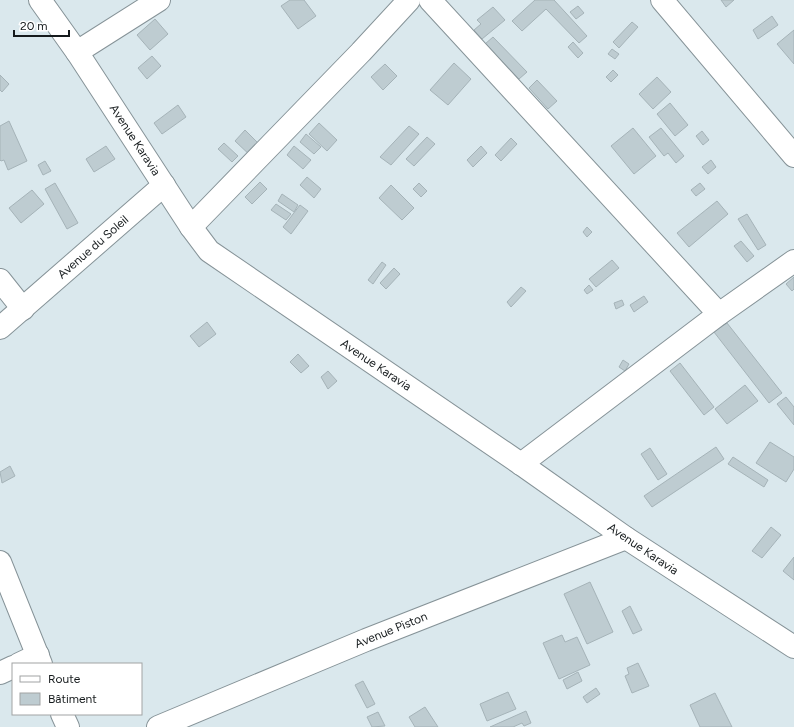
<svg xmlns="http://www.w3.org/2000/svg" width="794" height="727" font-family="Figtree,sans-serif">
	<rect width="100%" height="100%" fill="#dae8ed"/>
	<g fill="#beccd1" stroke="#a5b3b8">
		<path d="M290,0h14l12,16 -18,13 -17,-23z"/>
		<path d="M535,0h19l33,36 -8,7 -33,-34 -24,22 -10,-10z"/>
		<path d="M721,0h13l-8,7z"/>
		<path d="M578,6l6,7 -8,6 -6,-7z"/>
		<path d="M493,7l12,13 -23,19 -8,-9 7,-6 -4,-4z"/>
		<path d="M772,16l6,9 -20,14 -5,-9z"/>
		<path d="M155,19l13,15 -18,16 -13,-15z"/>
		<path d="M632,22l6,5 -19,21 -6,-6z"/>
		<path d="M794,30v34l-17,-20z"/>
		<path d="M493,37l34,35 -8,7 -34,-35z"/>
		<path d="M573,42l10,11 -5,5 -10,-11z"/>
		<path d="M612,49l7,5 -4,5 -7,-5z"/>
		<path d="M152,56l9,10 -14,13 -9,-11z"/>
		<path d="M454,63l17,16 -23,26 -18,-15z"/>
		<path d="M385,64l12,12 -14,14 -12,-13z"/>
		<path d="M613,70l5,5 -7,7 -5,-5z"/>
		<path d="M0,75l9,9 -7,8 -2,-2z"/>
		<path d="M657,77l14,15 -18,17 -14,-15z"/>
		<path d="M537,80l20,21 -9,8 -19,-21z"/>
		<path d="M670,103l18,22 -13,11 -18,-22z"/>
		<path d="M178,105l8,12 -24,17 -8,-11z"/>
		<path d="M9,121l18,40 -19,9 -4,-10 -3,1 -1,-1v-34z"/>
		<path d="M319,123l18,17 -10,11 -18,-17z"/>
		<path d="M409,126l10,8 -28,31 -11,-8z"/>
		<path d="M633,128l23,28 -22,18 -23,-28z"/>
		<path d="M661,128l23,28 -8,7 -8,-10 -4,3 -15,-19z"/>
		<path d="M245,130l18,18 -10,10 -18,-17z"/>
		<path d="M702,131l7,9 -6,5 -7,-9z"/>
		<path d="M306,134l15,13 -7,7 -14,-12z"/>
		<path d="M427,137l8,7 -21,22 -8,-7z"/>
		<path d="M511,138l6,6 -16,17 -6,-6z"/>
		<path d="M224,143l14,13 -6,6 -14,-13z"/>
		<path d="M106,146l9,13 -21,13 -8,-13z"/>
		<path d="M294,146l17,14 -8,9 -16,-14z"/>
		<path d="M481,146l6,7 -14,14 -6,-7z"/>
		<path d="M711,160l5,7 -8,7 -6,-7z"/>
		<path d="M45,161l6,10 -8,4 -5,-10z"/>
		<path d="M307,177l14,12 -7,9 -14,-13z"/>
		<path d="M260,182l7,7 -15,15 -7,-7z"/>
		<path d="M55,183l23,40 -11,6 -22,-40z"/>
		<path d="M419,183l8,8 -6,6 -8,-8z"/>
		<path d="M700,183l5,6 -9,7 -5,-6z"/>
		<path d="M391,185l23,23 -12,12 -23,-22z"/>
		<path d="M32,190l12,14 -23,19 -12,-15z"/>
		<path d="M282,194l16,11 -4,7 -16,-11z"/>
		<path d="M717,201l11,13 -39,33 -12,-14z"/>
		<path d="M276,204l15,10 -5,6 -15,-10z"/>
		<path d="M300,205l8,6 -17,23 -8,-7z"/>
		<path d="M747,214l19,31 -8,5 -20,-31z"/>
		<path d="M587,227l5,5 -5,5 -4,-5z"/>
		<path d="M741,241l13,15 -7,6 -13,-16z"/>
		<path d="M612,260l7,8 -23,19 -7,-8z"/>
		<path d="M382,262l4,3 -13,19 -5,-4z"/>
		<path d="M394,268l6,6 -14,15 -6,-6z"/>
		<path d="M794,277v12l-2,2 -6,-7z"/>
		<path d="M589,285l4,5 -6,4 -3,-4z"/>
		<path d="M521,287l5,4 -15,16 -4,-5z"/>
		<path d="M644,296l4,6 -14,10 -4,-7z"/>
		<path d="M622,300l2,5 -8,4 -2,-6z"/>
		<path d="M207,322l9,12 -17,13 -9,-11z"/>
		<path d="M727,323l55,70 -13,10 -55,-71z"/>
		<path d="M298,354l11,12 -8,7 -11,-11z"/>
		<path d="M623,360l6,4 -4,7 -6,-4z"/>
		<path d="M680,363l34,44 -10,8 -34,-44z"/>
		<path d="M328,371l9,10 -9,8 -7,-12z"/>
		<path d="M745,385l13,16 -31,23 -12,-15z"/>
		<path d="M786,397l8,10v18l-17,-21z"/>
		<path d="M770,442l24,15v12l-8,13 -30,-19z"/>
		<path d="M716,447l8,12 -72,48 -8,-11z"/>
		<path d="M650,448l17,26 -9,6 -17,-26z"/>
		<path d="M733,457l35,23 -4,7 -36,-23z"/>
		<path d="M10,466l5,10 -13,7 -2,-11z"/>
		<path d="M771,527l10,8 -19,23 -10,-7z"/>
		<path d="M794,557v23l-11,-9z"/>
		<path d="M590,582l23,50 -26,12 -23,-50z"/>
		<path d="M630,606l12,24 -9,4 -11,-23z"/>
		<path d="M562,635l3,7 12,-5 13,28 -31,14 -16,-36z"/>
		<path d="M638,663l11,23 -17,7 -7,-17 4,-2 -2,-6z"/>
		<path d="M578,672l4,9 -15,8 -4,-9z"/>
		<path d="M363,681l12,23 -8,4 -12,-23z"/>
		<path d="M596,688l4,6 -13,9 -4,-6z"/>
		<path d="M508,692l8,17 -29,12 -7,-17z"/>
		<path d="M715,693l17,34h-32l-10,-22z"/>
		<path d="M425,707l13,20h-23l-6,-10z"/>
		<path d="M526,711l5,12 -7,3 -2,-3 -9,4h-23z"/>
		<path d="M378,712l7,14 -13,1 -5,-10z"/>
	</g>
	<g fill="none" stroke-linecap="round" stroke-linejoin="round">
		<defs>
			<g id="minor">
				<path d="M40,0l37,52 114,175 18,24 312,213 105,74 168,109"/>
				<path d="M430,0l289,314"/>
				<path d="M662,0l132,156"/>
				<path d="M77,52l82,-52"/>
				<path d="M191,227l170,-175 48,-52"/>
				<path d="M0,280l23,29"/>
				<path d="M0,328l164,-143"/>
				<path d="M521,464l198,-150 75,-53"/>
				<path d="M0,562l41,102"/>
				<path d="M19,664l19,-9"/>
				<path d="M0,673l13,-6"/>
				<path d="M62,714l6,13"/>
				<path d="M158,727l208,-87 260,-102"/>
			</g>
		</defs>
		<use href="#minor" stroke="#869398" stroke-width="24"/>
		<use href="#minor" stroke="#fff" stroke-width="22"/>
	</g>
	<g text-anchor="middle" stroke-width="3" stroke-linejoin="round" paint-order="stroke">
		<g font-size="12" fill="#151a1c" stroke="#fff">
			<text transform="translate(135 140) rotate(57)" y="4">Avenue Karavia</text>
			<text transform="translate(93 247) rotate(-41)" y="4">Avenue du Soleil</text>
			<text transform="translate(376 365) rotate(34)" y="4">Avenue Karavia</text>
			<text transform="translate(643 549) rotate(34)" y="4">Avenue Karavia</text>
			<text transform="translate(391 630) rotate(-22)" y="4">Avenue Piston</text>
		</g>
	</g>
	<rect x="12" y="663" width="130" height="52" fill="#ffffff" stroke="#a1a3a4"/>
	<rect x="20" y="676" width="20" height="6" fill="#ffffff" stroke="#a1a3a4"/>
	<text x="48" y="683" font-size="12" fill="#151a1c">Route</text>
	<rect x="20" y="693" width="20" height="12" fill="#beccd1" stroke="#a1a3a4"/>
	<text x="48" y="703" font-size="12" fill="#151a1c">Bâtiment</text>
	<path d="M14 30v6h55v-6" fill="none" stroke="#151a1c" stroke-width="2"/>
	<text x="20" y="30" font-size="12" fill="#151a1c" stroke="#ffffff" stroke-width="3" paint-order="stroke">20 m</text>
</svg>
